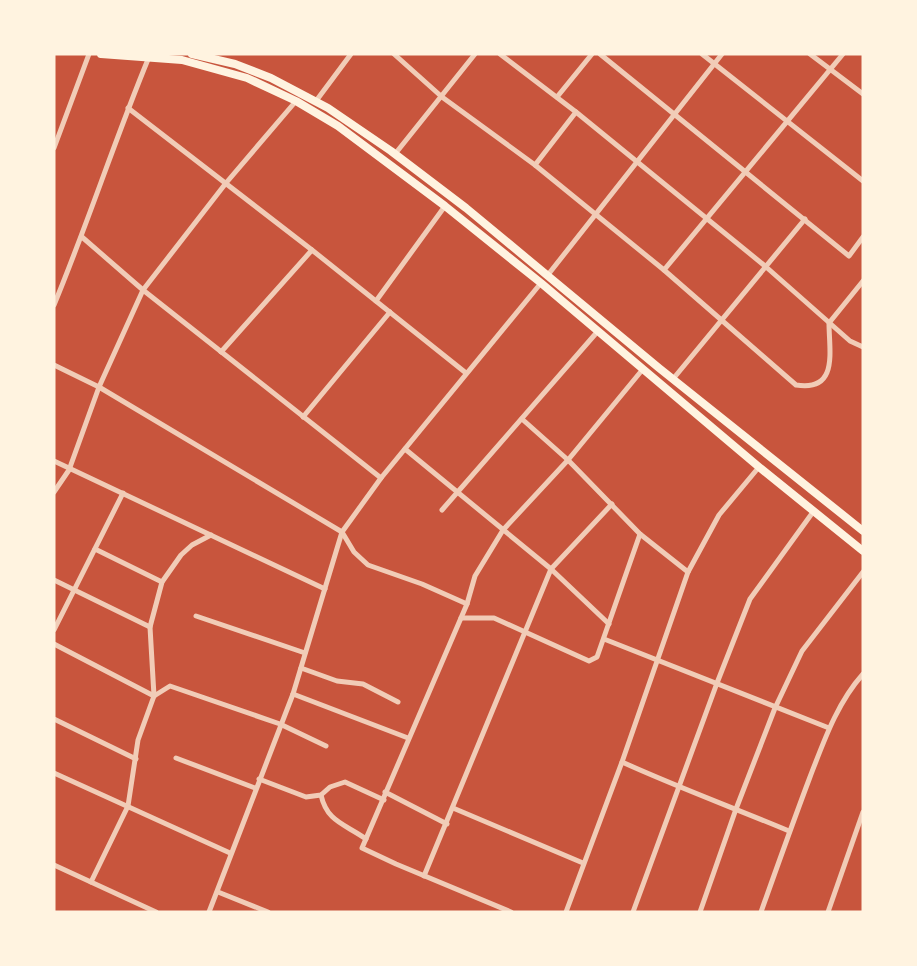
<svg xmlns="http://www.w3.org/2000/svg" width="917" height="966" font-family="'Libre Baskerville',serif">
	<rect width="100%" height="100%" fill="#c8553d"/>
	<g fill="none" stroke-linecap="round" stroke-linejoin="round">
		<g stroke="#f1ccb7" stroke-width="5">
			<path d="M394,54l48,43 93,68 129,105 132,115c43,7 33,-34 33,-62l34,-42"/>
			<path d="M500,54l76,58 189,154 85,75 13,6"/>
			<path d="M600,54l249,202 14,-19"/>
			<path d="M702,54l161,127"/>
			<path d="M810,54l53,40"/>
			<path d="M557,97l35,-43"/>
			<path d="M316,101l35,-47"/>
			<path d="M128,108l184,142 154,123"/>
			<path d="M54,148l35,-94"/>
			<path d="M395,154l80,-100"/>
			<path d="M535,165l41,-53"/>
			<path d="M82,237l61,53 238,188"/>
			<path d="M664,270l179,-216"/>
			<path d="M547,276l175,-222"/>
			<path d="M376,301l69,-95"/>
			<path d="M54,305c34,-82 61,-166 95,-248"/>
			<path d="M221,352l91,-102"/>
			<path d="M54,365l45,22 243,145 12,20 14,13 54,19 45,20"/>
			<path d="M673,379l132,-160"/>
			<path d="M303,417l87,-105"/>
			<path d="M522,419l46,41 72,74 48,38"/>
			<path d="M405,449l146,120 58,55"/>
			<path d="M54,461l271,128"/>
			<path d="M54,492l15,-22 30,-83 44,-97 83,-107 70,-82"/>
			<path d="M442,510l156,-179"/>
			<path d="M95,549l67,33"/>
			<path d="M54,580l96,47"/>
			<path d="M196,616l109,37"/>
			<path d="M461,618h33l95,43 8,-4 43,-123"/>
			<path d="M54,630l69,-137"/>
			<path d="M604,639l225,89"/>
			<path d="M54,644l100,52"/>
			<path d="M301,668l36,13 26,3 35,18"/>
			<path d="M293,694l115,44"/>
			<path d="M154,696l16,-10 110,38 46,22"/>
			<path d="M54,719l82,40"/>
			<path d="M176,758l79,30"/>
			<path d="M622,762c55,25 112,46 167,69"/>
			<path d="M54,773l176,80"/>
			<path d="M259,779l47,18 15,-2 9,-8 15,-5 39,18"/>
			<path d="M385,792l62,32"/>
			<path d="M321,795c6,27 24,29 45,44"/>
			<path d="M453,808l130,55"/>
			<path d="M54,865l102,47"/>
			<path d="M424,876l127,-307 61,-65"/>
			<path d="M91,882l37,-76 10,-66 16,-44 -4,-69 12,-45 19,-27 11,-10 19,-10"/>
			<path d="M218,892l50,20"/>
			<path d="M209,912l84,-218 49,-162 39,-54 160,-195"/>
			<path d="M511,912l-115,-48 -34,-16 105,-244 8,-28 28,-46 65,-70 75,-91"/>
			<path d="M566,912l56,-150 66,-190 31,-57 40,-48"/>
			<path d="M633,912l84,-229 33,-84 63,-87"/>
			<path d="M700,912l36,-103 39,-101 27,-57 61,-79"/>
			<path d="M761,912c16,-45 32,-90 49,-135 14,-36 27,-74 53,-103"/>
			<path d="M828,912l35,-100"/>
		</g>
		<g stroke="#fff3e0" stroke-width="8">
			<path d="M101,54l81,6 65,18 49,23 42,25 107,80 96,77 218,184 104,84"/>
			<path d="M192,54l43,10 36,14 57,30 63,43 75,57 193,160 204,163"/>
		</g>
	</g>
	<rect width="917" height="966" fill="none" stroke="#fff3e0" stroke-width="111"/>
</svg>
